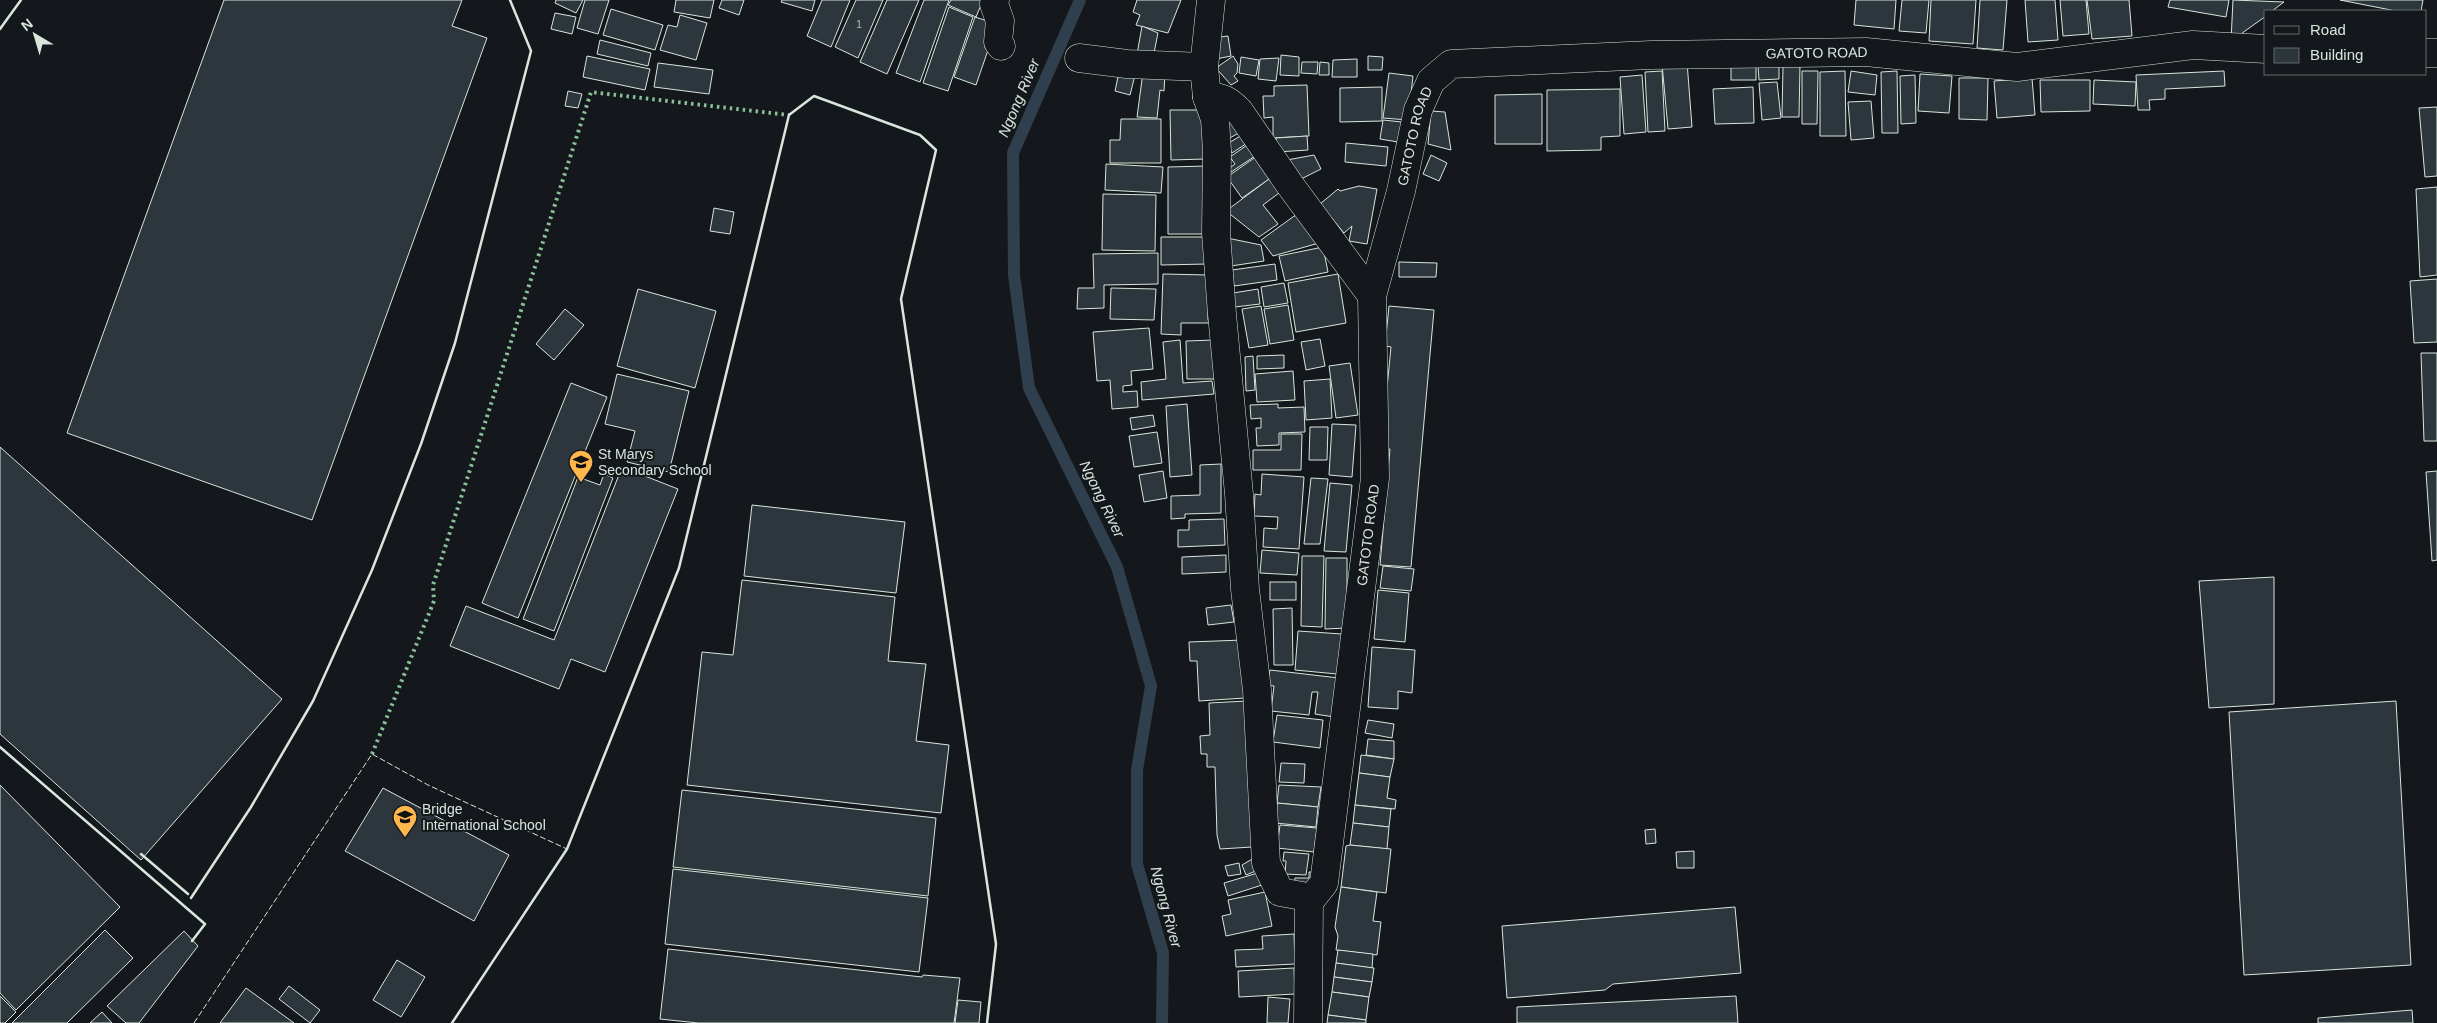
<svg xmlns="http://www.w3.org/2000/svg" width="2437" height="1023" font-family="Helvetica,sans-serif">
	<rect width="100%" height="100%" fill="#14181c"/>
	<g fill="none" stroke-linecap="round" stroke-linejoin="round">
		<path stroke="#2f3f4d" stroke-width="12" d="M1080,0l-67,153 1,122 15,113 88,179 34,119 -14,84v94l26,89 -1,70"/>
	</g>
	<g fill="#2c363c" stroke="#d8e6dc">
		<path d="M224,0h238l-10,26 35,12 -175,482 -245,-87z"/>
		<path d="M556,0h27l-7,13 -21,-10z"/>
		<path d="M585,0h24l-11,34 -21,-6z"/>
		<path d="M676,0h38l-4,18 -36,-6z"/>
		<path d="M722,0h22l-5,15 -20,-7z"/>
		<path d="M782,0h33l-3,11 -31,-9z"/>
		<path d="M822,0h28l-19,47 -24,-11z"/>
		<path d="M856,0h27l-25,58 -23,-11z"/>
		<path d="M887,0h32l-32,74 -27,-12z"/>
		<path d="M924,0h25l-29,82 -24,-9z"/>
		<path d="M951,0h32l-7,17 -28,-12z"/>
		<path d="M1137,0h44l-13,33 -32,-8 4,-10 -7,-3z"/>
		<path d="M1856,0h40l-2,29 -40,-4z"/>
		<path d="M1902,0h27l-3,33 -27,-2z"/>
		<path d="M1931,0h45l-3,44 -44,-3z"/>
		<path d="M1980,0h27l-4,50 -26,-2z"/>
		<path d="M2025,0h30l3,40 -30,2z"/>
		<path d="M2060,0h26l3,34 -26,2z"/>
		<path d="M2087,0h42l3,36 -40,3z"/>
		<path d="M2170,0h59l-3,17 -58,-10z"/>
		<path d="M2233,0l51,2 -12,9h-6v5l-35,25z"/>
		<path d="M2340,0h83l-2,11h-25z"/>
		<path d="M949,7l24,10 -25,74 -25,-8z"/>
		<path d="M611,9l52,16 -8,25 -52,-15z"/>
		<path d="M555,13l21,4 -4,17 -21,-5z"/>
		<path d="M680,15l27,8 -11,37 -36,-10 8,-25 9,2z"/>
		<path d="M975,17l22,7 -21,61 -22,-8z"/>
		<path d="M1142,26l16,7 -6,30 -16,-3z"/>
		<path d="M1228,36l3,20 -15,3 -4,-21z"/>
		<path d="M600,40l51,13 -3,13 -51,-12z"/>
		<path d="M1281,55l18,2v19l-19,-1z"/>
		<path d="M587,56l63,13 -5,21 -62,-13z"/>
		<path d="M1233,56l5,8 -1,9 -3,3 4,5 -7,4 -15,-17z"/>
		<path d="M1368,56l15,1 -1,13h-14z"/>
		<path d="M1241,57l18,3 -3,16 -17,-3z"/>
		<path d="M1279,58l-3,23 -18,-2 2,-20z"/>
		<path d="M1357,59v18h-25l1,-17z"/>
		<rect x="1731" y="60" width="25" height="20"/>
		<path d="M1302,62h16l-1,12 -16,-1z"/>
		<path d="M1320,62l9,1v12h-10z"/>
		<path d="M1687,62l5,65 -24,2 -6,-65z"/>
		<path d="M658,63l55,7 -4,24 -55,-7z"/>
		<path d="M1779,64v15l-20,1 -1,-14z"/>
		<path d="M1800,65l-1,52h-17l1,-51z"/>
		<path d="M1662,71l3,60 -17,1 -3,-60z"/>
		<path d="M1802,71h16l-1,53h-15z"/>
		<path d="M1845,71l1,65h-26v-64z"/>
		<path d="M1851,71l26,4 -2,20 -27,-3z"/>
		<path d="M1897,71l1,62h-16l-1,-61z"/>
		<path d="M2224,71l1,15 -60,3v10l-16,1 1,10h-12l-2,-35z"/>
		<path d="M1119,72l16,3 -5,20 -15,-4z"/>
		<path d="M1143,72l22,2 -1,17 -4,-1 -3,28 -20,-1z"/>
		<path d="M1389,73l24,3 -5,44 -25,-2z"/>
		<path d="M1920,74l32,2 -3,37 -31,-2z"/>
		<path d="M1642,75l4,57 -22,2 -4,-57z"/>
		<path d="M1915,75l1,48 -15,1 -1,-48z"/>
		<path d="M1959,78h29l-1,42 -28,-1z"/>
		<path d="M2032,78l3,37 -38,3 -3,-37z"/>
		<path d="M2040,80h50v31l-49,1z"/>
		<path d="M2094,80l42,2 -1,24 -42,-2z"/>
		<path d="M1777,82l4,36 -19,2 -3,-37z"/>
		<path d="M1307,85l2,51 -36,2v-21l-9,1 -1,-22h11v-10z"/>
		<path d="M1382,87v34l-42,1v-34z"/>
		<path d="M1753,87l1,36 -39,1 -2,-35z"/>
		<path d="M1620,89v47l-19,1v13l-54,1v-61z"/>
		<path d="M568,91l14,3 -4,14 -13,-2z"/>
		<path d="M1542,94v50h-47v-49z"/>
		<path d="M1871,101l3,37 -23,2 -3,-38z"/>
		<path d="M2437,107v69l-12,1 -6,-69z"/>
		<path d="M1170,110h33l2,49 -34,1z"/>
		<path d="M1431,111l14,1 6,38 -23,-6z"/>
		<path d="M1236,118l8,12 -16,9 -7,-12z"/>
		<path d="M1121,119h40v44h-51v-23h10z"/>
		<path d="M1383,120l19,2 -4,20 -18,-3z"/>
		<path d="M1247,132l5,8 -20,13 -5,-9z"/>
		<path d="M1307,136l1,14 -31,2 -1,-14z"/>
		<path d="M1250,143l8,11 -30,20 -2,-3 9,-7 -5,-7z"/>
		<path d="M1346,143l42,4 -2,19 -41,-4z"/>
		<path d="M1314,155l7,14 -24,12 -10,-21z"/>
		<path d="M1431,155l16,8 -8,18 -16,-7z"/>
		<path d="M1257,156l15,21 -30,21 -15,-21z"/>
		<path d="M1106,164l57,3 -2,26 -56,-3z"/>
		<path d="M1207,166v68h-39v-67z"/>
		<path d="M1273,176l10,14 -20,15 15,19 -19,13 -33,-26z"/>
		<path d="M1359,186l18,3 -10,55 -18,-3 3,-15 -8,7 -24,-29 18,-15 2,2z"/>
		<path d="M2437,187v88l-17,2 -4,-88z"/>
		<path d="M1103,194l53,1 -1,56 -53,-1z"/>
		<path d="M714,208l20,4 -4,22 -20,-3z"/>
		<path d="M1297,214l22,29 -46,13 -12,-16z"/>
		<path d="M1161,237h46v27l-46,1z"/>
		<path d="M1227,238l34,7 3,16 -33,5z"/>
		<path d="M1323,247l5,25 -43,9 -6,-25z"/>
		<path d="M1158,253v31l-54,1v23l-27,1 1,-21h16l-1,-34z"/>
		<path d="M1399,262l38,1 -1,14h-37z"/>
		<path d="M1275,264l2,16 -43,6 -2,-16z"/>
		<path d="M1163,274l46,1 -1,45 2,3h-29v12l-20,-1z"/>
		<path d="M1338,274l8,49 -50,9 -8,-49z"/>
		<path d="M2437,279v63l-23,1 -4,-62z"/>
		<path d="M1284,283l4,20 -24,4 -3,-20z"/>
		<path d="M1111,288l45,1 -2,31 -44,-1z"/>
		<path d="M638,289l78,22 -21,77 -78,-22z"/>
		<path d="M1258,289l2,15 -25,3 -2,-14z"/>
		<path d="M1288,305l6,35 -24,4 -6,-35z"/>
		<path d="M1261,306l7,39 -19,3 -7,-39z"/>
		<path d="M1389,306l45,4 -23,257 -31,-2 10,-116h-9l10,-102 -6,-1z"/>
		<path d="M565,309l19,16 -30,35 -18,-16z"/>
		<path d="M1149,328l4,41 -22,2 1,14 -9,1v6l14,-1 1,16 -26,2 -2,-29 -13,1 -4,-49z"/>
		<path d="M1320,339l5,27 -19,4 -5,-28z"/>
		<path d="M1180,340l3,43 29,-2 2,13 -72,6 -1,-18 25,-3 -3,-37z"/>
		<path d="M1214,340l1,39h-28l-1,-38z"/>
		<path d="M2421,353h16v88h-13z"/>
		<path d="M1284,355v13l-27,1v-13z"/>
		<path d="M1253,356l2,34 -9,1 -1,-34z"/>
		<path d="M1350,363l8,52 -22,3 -7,-52z"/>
		<path d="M1293,371l2,29 -38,2 -2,-28z"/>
		<path d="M617,374l72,17 -20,81 -42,-10 8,-31 -30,-7z"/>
		<path d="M1330,379l2,39 -26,2 -2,-39z"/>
		<path d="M571,383l36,14 -89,221 -36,-15z"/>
		<path d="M1187,404l5,71 -22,2 -4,-71z"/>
		<path d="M1278,404v4l26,-1 1,25 -26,1v12l-22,1 -1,-18h5v-10l-10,1 -1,-14z"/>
		<path d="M1153,415l2,11 -23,4 -2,-12z"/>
		<path d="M1332,424l24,1 -4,52 -23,-2z"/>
		<path d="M1310,427h18l-1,33h-18z"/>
		<path d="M1157,432l5,31 -28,4 -5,-31z"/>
		<path d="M1281,434h21l-1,36h-48v-20h28z"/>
		<path d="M0,447l282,252 -141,161 -141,-126z"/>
		<path d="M1221,464v49l-36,1v4l-14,1v-23l29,-1v-30z"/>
		<path d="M622,467l56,22 -73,183 -34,-13 -12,30 -109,-43 16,-40 88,34z"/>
		<path d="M1163,471l4,27 -23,4 -5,-27z"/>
		<path d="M2437,471v89l-5,1 -6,-89z"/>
		<path d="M604,474l9,4 -59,153 -31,-12 55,-142 22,8z"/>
		<path d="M1262,474l42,3 -5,72 -36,-2 1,-19 13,1 1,-12 -24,-1 1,-22 6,1z"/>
		<path d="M1311,478l17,1 -8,65h-16z"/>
		<path d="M1330,483l22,2 -6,67 -22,-1z"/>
		<path d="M752,505l153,17 -9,71 -152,-17z"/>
		<path d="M1224,519l1,26 -47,2v-17h11v-10z"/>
		<path d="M1262,550l37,3 -2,22 -37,-2z"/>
		<path d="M1226,555v17l-44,2v-17z"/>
		<path d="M1302,556h22l-2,71 -21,-1z"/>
		<path d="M1326,558h21v70l-22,1z"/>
		<path d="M1383,566l31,3 -3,22 -31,-3z"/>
		<path d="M2274,577v127l-65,4 -10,-127z"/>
		<path d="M742,580l153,17 -7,64 38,3 -10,77 33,4 -8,68 -254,-28 15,-133 31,3z"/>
		<rect x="1270" y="582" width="26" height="18"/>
		<path d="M1378,590l31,3 -4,49 -31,-3z"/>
		<path d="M1231,605l3,17 -26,3 -2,-17z"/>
		<path d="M1292,608l1,57h-19l-1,-56z"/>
		<path d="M1298,631l44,3 -5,40 -42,-4z"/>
		<path d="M1243,640l2,58 -46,3 -2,-40h-7l-1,-19z"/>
		<path d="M1372,647l43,3 -3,43 -14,-2v18l-30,-2z"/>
		<path d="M1270,670l69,8 -5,39 -19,-3 3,-22h-6l-3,23 -38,-4 3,-25 -7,-1z"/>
		<path d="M1247,701l5,146 -32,2 -3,-14 -2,-68h-8v-13h-6l-1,-18 10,-1 -1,-32z"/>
		<path d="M2396,701l15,264 -167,10 -15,-263z"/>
		<path d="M1277,715l46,5 -3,28 -47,-6z"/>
		<path d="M1368,720l26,4 -2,14 -27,-5z"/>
		<path d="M1368,739l26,2v18l-28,-4z"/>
		<path d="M1361,755l33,4 -4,18 -31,-4z"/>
		<path d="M1281,763l24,1 -1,19 -25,-1z"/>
		<path d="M1359,773l31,4 -3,21 9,2 -1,9 -40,-4z"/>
		<path d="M0,785l120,122 -104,103 -16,-17z"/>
		<path d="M1279,785l42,2 -3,20 -41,-4z"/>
		<path d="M383,788l126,67 -35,66 -129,-70z"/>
		<path d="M682,790l254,28 -8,78 -255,-29z"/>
		<path d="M1277,803l41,4 -2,20 -41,-4z"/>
		<path d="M1355,805l36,4 -2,18 -36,-4z"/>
		<path d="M1353,823l36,4 -2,22 -37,-4z"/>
		<path d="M1280,825l37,3 -3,24 -37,-4z"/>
		<path d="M1655,829l1,14 -10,1 -1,-14z"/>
		<path d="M1350,845l41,4 -5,44 -45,-6 5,-41z"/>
		<path d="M1694,851v17h-17l-1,-16z"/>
		<path d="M1284,852l25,2 -3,21 -21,-1 1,-13h-3z"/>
		<path d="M1254,858l4,12 -12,5 -4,-10z"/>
		<path d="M1239,863l2,11 -13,2 -3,-10z"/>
		<path d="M673,869l255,29 -9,74 -254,-28z"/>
		<path d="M1261,872l4,12 -37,12 -4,-13z"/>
		<path d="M1309,872h3v17l-18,-1 1,-10h14z"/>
		<path d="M1341,887l36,5 -4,29 8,1 -4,33 -41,-5 2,-14 -3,-9z"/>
		<path d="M1265,892l7,34 -46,10 -4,-20 9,-2 -3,-14z"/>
		<path d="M1735,907l6,66 -128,11 -8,6 -98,8 -5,-72z"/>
		<path d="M105,930l28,28 -66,65h-55z"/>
		<path d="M184,931l14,15 -59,77h-13l-19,-17z"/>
		<path d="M1294,934l1,30 -59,3 -1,-17 28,-1 -1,-13z"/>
		<path d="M668,949l254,28 1,-2 37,3 -6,45h-256l-38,-4z"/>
		<path d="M1338,950l35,4 -1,14 -36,-5z"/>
		<path d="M397,960l28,17 -24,40 -28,-17z"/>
		<path d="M1336,963l38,5 -2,14 -38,-5z"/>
		<path d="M1294,968l1,26 -56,3 -1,-26z"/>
		<path d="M1334,977l38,5 -3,15 -37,-5z"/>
		<path d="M289,986l31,24 -10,13 -31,-24z"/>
		<path d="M246,988l48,35h-74z"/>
		<path d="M1332,992l37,5 -3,23 -38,-5z"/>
		<path d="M0,996l16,16 -11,11h-5z"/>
		<path d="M1736,996l2,27h-221v-16z"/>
		<path d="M1268,997l22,2 -2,24h-21z"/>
		<path d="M958,1000l23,2 -2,21h-24z"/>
		<path d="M2412,1010l1,13h-95v-5z"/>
		<path d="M102,1012l10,11h-22z"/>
		<path d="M1328,1015l38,5v3h-39z"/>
	</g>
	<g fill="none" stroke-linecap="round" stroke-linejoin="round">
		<defs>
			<g id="minor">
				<path d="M995,0l-1,4 6,17 -2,21 3,4"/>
				<path d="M1211,0l-7,67 3,30 8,22 2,32 -1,82 6,81 17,180 6,95 12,101 9,173 14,29 22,4 7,6"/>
				<path d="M2426,53h11"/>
				<path d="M1079,58l48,6 77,3"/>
				<path d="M1207,97c15,-1 22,4 32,14l51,74 82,111"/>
				<path id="s1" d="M1308,1023l1,-121 15,-19 51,-405 -3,-182 29,-105 17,-81 13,-29 20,-17 200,-9 215,-3 151,15 176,-22 73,4"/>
			</g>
		</defs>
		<use href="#minor" stroke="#d8e6dc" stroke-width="29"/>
		<use href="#minor" stroke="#14181c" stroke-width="28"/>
		<path stroke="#8ac095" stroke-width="4" stroke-dasharray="2.5 4" stroke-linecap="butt" d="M372,754l62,-153 -1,-16 158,-493 198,23"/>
		<path stroke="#d8e6dc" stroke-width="1" stroke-dasharray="6 2.5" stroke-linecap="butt" d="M194,1023l178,-269 56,31 139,64"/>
		<g stroke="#d8e6dc" stroke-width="2.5">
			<path d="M0,29l21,-29"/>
			<path d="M0,747l205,177 -13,17"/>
			<path d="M141,854l47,40"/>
			<path d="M191,898l60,-91 62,-106 59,-131 49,-126 34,-101 76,-292 -21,-51"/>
			<path d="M452,1023l115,-174 112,-281 110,-453 25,-19 106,39 16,15 -35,149 95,645 -9,79"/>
		</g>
	</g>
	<defs>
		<symbol id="school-pin" viewBox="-11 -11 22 30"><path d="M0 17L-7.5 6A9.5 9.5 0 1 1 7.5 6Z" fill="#ffb74d" stroke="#14181c"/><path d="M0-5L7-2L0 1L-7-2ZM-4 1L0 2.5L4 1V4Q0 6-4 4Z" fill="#111"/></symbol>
	</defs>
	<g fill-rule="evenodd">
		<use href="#school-pin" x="567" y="448" width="28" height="38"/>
		<use href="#school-pin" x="391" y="803" width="28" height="38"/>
	</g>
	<g text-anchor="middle" stroke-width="4" stroke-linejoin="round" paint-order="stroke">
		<g font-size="11" fill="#adbab4">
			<text x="859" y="28">1</text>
		</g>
		<g font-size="14" fill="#d8e6dc" stroke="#14181c">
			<text dy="5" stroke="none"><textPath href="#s1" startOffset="1351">GATOTO ROAD</textPath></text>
			<text dy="5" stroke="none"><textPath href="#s1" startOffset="901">GATOTO ROAD</textPath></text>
			<text dy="5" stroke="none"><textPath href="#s1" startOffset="496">GATOTO ROAD</textPath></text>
		</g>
		<g font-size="14" fill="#d8e6dc" stroke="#14181c" text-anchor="start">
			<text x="598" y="459">St Marys<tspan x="598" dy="16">Secondary School</tspan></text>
			<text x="422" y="814">Bridge<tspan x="422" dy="16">International School</tspan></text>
		</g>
		<g font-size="15" font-style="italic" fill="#d8e6dc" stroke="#14181c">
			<text transform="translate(1019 98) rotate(-67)" y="5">Ngong River</text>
			<text transform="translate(1102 499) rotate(64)" y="5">Ngong River</text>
			<text transform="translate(1166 907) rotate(75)" y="5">Ngong River</text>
		</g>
	</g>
	<rect x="2264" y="10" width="162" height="65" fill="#14181c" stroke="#626a69"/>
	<rect x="2274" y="26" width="25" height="8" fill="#14181c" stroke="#626a69"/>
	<text x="2310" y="35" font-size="15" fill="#d8e6dc">Road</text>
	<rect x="2274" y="48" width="25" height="15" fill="#2c363c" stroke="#626a69"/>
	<text x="2310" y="60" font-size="15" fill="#d8e6dc">Building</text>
	<g transform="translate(35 35) rotate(322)" stroke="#14181c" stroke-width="4" paint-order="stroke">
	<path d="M0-4L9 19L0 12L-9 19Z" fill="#d8e6dc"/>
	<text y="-8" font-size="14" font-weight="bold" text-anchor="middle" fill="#d8e6dc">N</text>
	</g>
</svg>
